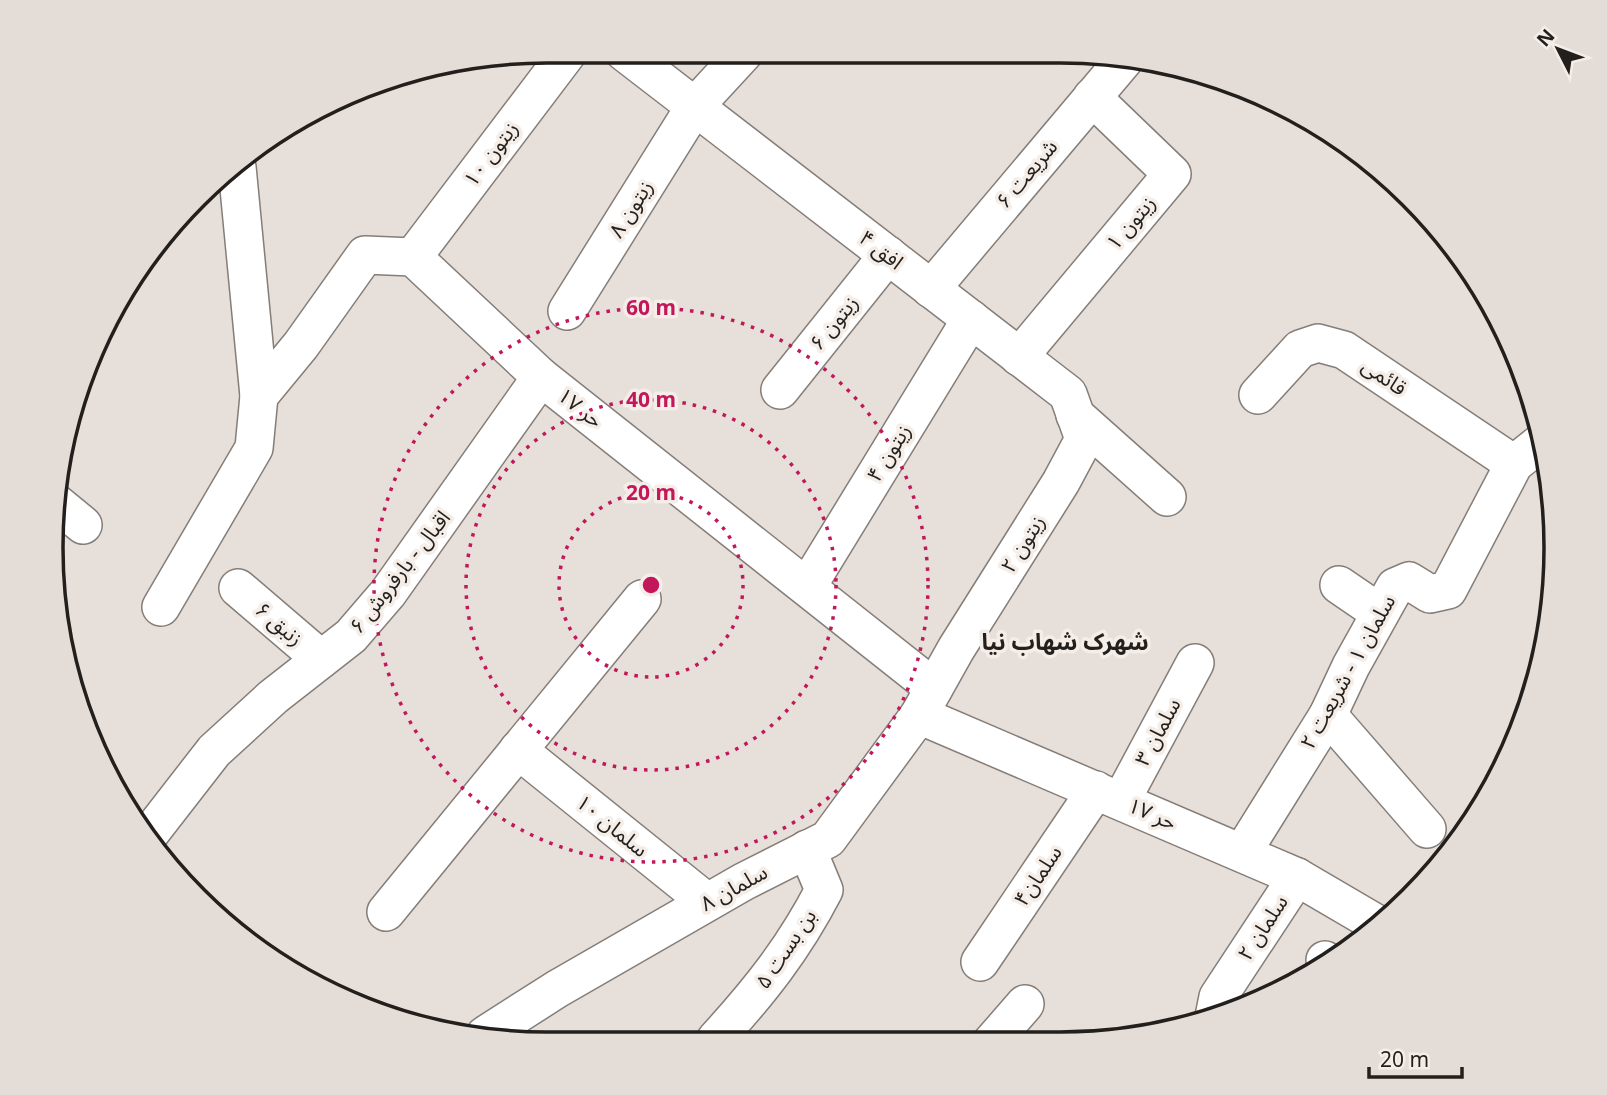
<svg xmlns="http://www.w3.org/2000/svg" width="1607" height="1095" font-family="'Noto Sans','Noto Sans Arabic',sans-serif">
	<rect width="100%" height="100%" fill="#e7dfda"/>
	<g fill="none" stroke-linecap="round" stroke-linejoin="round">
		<defs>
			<g id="minor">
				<path d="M413,257l156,-206"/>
				<path d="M931,289l193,-229"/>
				<path d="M567,311l128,-205 48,-52"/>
				<path d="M1019,357l153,-183 -80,-77"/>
				<path d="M780,390l108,-135"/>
				<path d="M1258,395l42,-46 18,-6 26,7 170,114"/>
				<path d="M259,396l42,-51 64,-90 48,2 128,120 393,311"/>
				<path d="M1075,415l92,82"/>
				<path d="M55,502l28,23"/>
				<path d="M1339,585l41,28"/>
				<path d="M807,587l164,-268"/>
				<path d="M238,588l83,71"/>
				<path d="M161,607l93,-159 5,-52 -22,-229"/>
				<path d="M919,715l378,162 82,48"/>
				<path d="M1328,715l99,114"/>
				<path d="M518,750l189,152"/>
				<path d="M1121,801l74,-138"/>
				<path d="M148,836l66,-85 59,-54 78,-61 37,-43 153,-216"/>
				<path d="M1242,853l86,-138 23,-49 44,-79 14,-6 21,13 18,-4 66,-126 30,-24"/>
				<path d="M386,912l256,-313"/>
				<path d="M1325,960l4,4"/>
				<path d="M980,962l116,-172"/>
				<path d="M1214,1017l4,-20 79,-120"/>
				<path d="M485,1035l72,-46 186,-107 85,-43 91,-124 37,-66 105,-167 23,-43 -16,-45 -444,-342"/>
				<path d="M716,1039c44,-48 78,-91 108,-149l-17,-41"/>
				<path d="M991,1043l34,-39"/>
			</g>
		</defs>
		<use href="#minor" stroke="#857d78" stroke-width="40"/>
		<use href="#minor" stroke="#fff" stroke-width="37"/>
	</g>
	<g fill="none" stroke="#c2185b" stroke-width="3.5" stroke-dasharray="3.5 7">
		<circle cx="651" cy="585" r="92"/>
		<circle cx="651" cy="585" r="185"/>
		<circle cx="651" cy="585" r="277"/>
	</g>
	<g text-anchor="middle" stroke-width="7" stroke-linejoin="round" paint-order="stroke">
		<g font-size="21" fill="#221f1d" stroke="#f5ede7">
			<text transform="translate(491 154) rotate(-53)" y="7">زیتون ۱۰</text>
			<text transform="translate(1027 174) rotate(-50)" y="7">شریعت ۶</text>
			<text transform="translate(631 209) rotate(-58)" y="7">زیتون ۸</text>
			<text transform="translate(1131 223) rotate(-50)" y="7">زیتون ۱</text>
			<text transform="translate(881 250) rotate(38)" y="7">افق ۴</text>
			<text transform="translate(834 323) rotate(-51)" y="7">زیتون ۶</text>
			<text transform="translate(1384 377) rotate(34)" y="7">قائمی</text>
			<text transform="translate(580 408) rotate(38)" y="7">حر ۱۷</text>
			<text transform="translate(889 453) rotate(-58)" y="7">زیتون ۴</text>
			<text transform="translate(1023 544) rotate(-58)" y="7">زیتون ۲</text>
			<text transform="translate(400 572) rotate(-52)" y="7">اقبال - بارفروش ۶</text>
			<text transform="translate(279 624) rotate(40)" y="7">زنبق ۶</text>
			<text transform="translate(1348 672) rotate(-61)" y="7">سلمان ۱ - شریعت ۲</text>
			<text transform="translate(1158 732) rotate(-62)" y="7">سلمان ۳</text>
			<text transform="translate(1152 814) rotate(23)" y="7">حر ۱۷</text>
			<text transform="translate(612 826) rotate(39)" y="7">سلمان ۱۰</text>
			<text transform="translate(1038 876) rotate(-56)" y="7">سلمان۴</text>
			<text transform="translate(734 888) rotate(-29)" y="7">سلمان ۸</text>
			<text transform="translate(1263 928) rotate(-57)" y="7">سلمان ۲</text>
			<text transform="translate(786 949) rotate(-56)" y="7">بن بست ۵</text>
		</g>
		<g font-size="23" font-weight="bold" fill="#221f1d" stroke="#f5ede7">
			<text x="1065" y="650">شهرک شهاب نیا</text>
		</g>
	</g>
	<path d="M0 0H1607V1095H0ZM547 63H1060A484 484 0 0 1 1544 547V548A484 484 0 0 1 1060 1032H547A484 484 0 0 1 63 548V547A484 484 0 0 1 547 63Z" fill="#e4ddd7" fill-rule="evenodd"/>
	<path fill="none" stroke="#221f1d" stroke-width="3.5" d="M547 63H1060A484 484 0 0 1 1544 547V548A484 484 0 0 1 1060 1032H547A484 484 0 0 1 63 548V547A484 484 0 0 1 547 63Z"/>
	<circle cx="651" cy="585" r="10" fill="#c2185b" stroke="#f5ede7" stroke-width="3.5"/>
	<g font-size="21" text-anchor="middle" font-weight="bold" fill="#c2185b" stroke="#f5ede7" stroke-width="7" stroke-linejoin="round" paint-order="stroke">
		<text x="651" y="315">60 m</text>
		<text x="651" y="407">40 m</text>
		<text x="651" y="500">20 m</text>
	</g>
	<g transform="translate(1558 49) rotate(312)" stroke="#f5ede7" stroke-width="5" paint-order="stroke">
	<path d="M0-5L12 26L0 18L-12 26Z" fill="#221f1d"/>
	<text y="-10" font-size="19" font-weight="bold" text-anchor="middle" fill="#221f1d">N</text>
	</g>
	<path d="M1369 1067v10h93v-10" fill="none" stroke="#221f1d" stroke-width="3.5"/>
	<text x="1380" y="1067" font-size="21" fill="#221f1d" stroke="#f5ede7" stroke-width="5" paint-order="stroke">20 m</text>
</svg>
